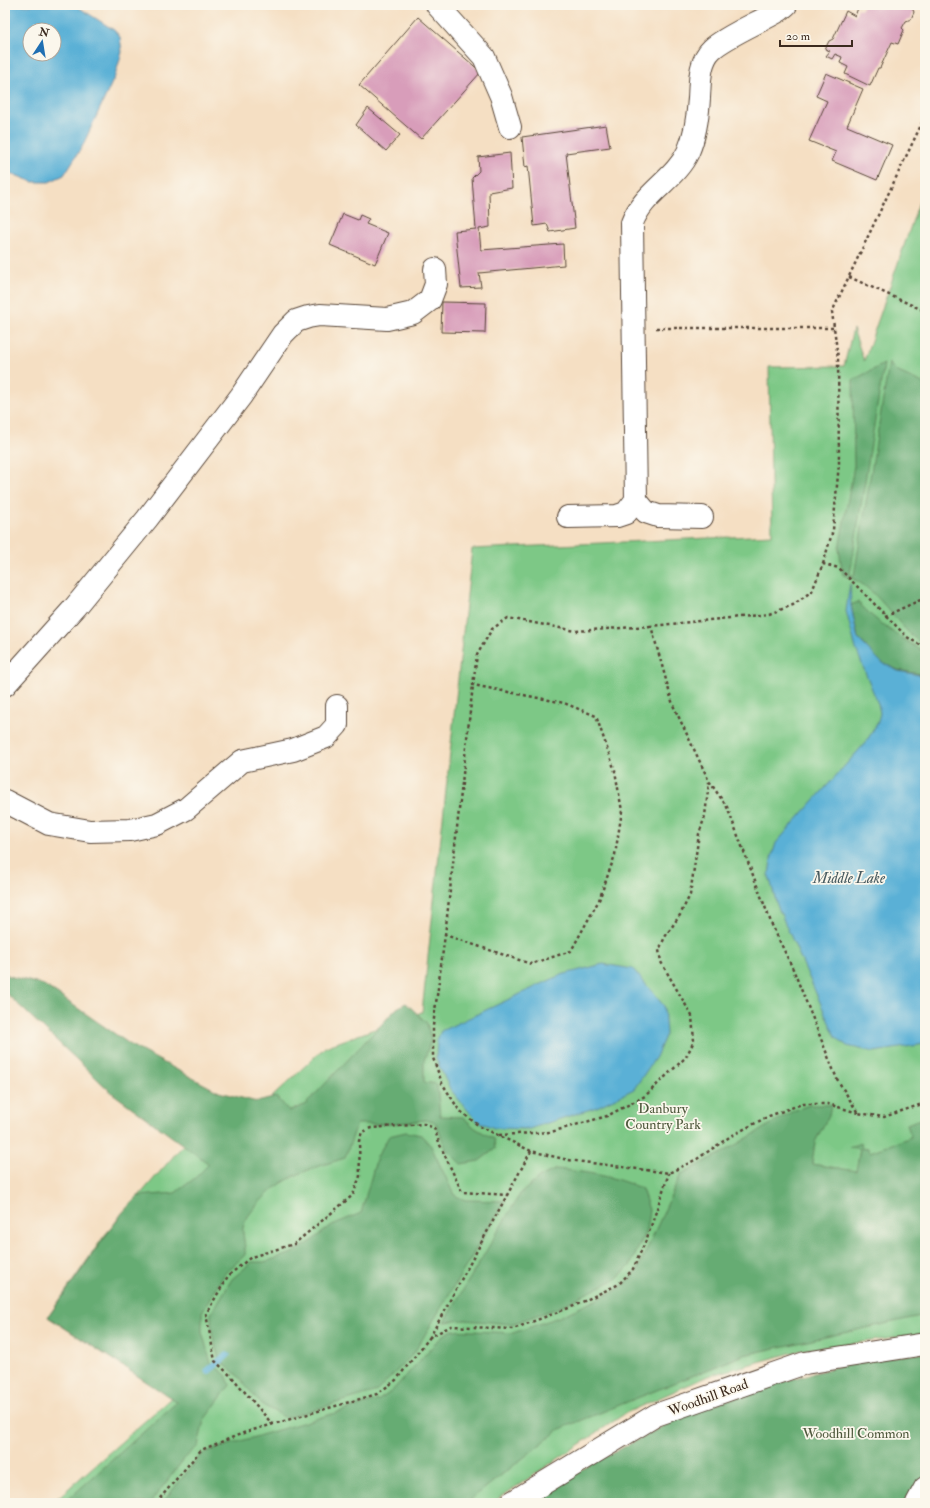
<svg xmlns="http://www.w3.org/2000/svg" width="930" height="1508" font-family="'IM FELL Double Pica',serif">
	<rect width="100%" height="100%" fill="#fbf7ec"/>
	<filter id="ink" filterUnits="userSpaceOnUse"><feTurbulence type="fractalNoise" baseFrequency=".025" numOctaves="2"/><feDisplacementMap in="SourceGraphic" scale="8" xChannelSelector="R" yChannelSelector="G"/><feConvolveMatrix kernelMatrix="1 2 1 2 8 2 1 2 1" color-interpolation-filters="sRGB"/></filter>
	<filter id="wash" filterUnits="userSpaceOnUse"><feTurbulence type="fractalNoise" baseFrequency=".012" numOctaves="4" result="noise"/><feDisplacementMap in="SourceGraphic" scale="16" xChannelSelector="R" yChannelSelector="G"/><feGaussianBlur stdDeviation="0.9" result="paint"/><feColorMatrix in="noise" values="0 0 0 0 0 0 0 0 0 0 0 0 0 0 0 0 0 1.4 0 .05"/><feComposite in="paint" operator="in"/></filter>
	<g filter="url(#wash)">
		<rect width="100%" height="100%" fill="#f5dfc3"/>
		<path fill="#7dc886" stroke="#5c7952" d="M925,185v1149l-123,16 -94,26 -82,37 -134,90h-440l120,-106 -124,-80 56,-81 81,-93 66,-26 74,-70 97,-35 50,-463 300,-14 -3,-168 75,-1 9,-37 11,32z"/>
		<g fill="#66ac73" stroke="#506b48">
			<path d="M889,363l7,8 29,13v262c-30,-19 -46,-61 -82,-71l-4,-26 15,-83 -1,-86 31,-16 -34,210 4,2z"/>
			<path d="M858,602c19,21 42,36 67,50v23l-27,-5 -18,-8 -22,-24 -7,-33z"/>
			<path d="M5,973l4,3 35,9 90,62 85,45 38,10 20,-5 12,14 16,-6 92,-97 9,-5 21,20 4,17 -7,21v21l13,2 3,32 23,1 12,11 19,11 1,10 -16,12 -18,3 -15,-15 -10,-26 -10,-3 -35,4h-34l-12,34c-35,11 -63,18 -88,47 -6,7 -12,14 -14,23 -1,5 3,18 2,27l-20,18 -23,39v20l9,31 15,12 4,10 -26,35 -6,26 -14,13 -34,44h-86l113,-101 -129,-85 74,-104 16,-17 37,-3 20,-15 14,-14 -97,-71 -107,-101z"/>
			<path d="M809,1105h22l-2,10 -14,27 -3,22 44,7 4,-22 -11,-2 12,-4 1,6 6,-1 2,4 41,-15 -4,-13 18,-7v198l-181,40 -184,74 -94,74h-304l39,-48 10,-5 168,-50 13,-9 50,-55 10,-6 61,3 46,-16 56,-26 12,-9 10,-11 44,-97 41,-21 71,-42z"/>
			<path d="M406,1132l15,3 10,11 23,49 11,5 40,1 -91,152 -37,38 -91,27 -25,-14 -25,-30 -17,-14 -7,-28 -1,-18 21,-35 20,-17h12l26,-8 19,-11 23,-18 29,-12 16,-56 12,-21z"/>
			<path d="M556,1169c30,3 59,7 86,20l7,21 -3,21 -16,35 -14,13 -61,30 -44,15 -46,-4 -21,2 76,-128 20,-17z"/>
			<path d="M925,1353v124l-21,26h-370l41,-30 111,-59 78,-27 93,-26z"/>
		</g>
		<g fill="#5ab0d6" stroke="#4a6d7a" fill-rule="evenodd">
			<path d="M5,5h70l39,25 6,7 2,15 -7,24 -33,71 -18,28 -15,7h-16l-28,-11zM30,30h24v24h-24z"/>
			<path d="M850,584l1,22 7,33 23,23 17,9 27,5v368l-51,8 -27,-6 -12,-10 -58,-131 -8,-29 2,-17 5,-16 90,-101 12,-20 2,-9 -2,-9 -22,-55 -10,-38z"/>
			<path d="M603,964l30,5 31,37 2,28 -10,23 -22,32 -37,18 -68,22 -35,-1 -17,-7 -27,-32 -14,-30 1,-19 4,-9 120,-56z"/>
		</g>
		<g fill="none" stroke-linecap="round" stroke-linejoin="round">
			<path stroke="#5ab0d6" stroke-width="7" d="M208,1371l19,-16"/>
		</g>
		<g id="blocks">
			<g fill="#d89dba">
				<path d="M864,5h49l-1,3 2,4 -3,7 -5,2 -4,7 2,2 -6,14 -6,-2 -12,26h-2l-8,18 -25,-12 3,-7 -8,-4 2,-6 -7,-3 -3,5 -6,-3 4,-5 -5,-2 4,-8 4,-2 13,-28 9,5 3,-8 3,2z"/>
				<path d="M418,17l63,55 -60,67 -62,-54z"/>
				<path d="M826,73l37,16 -16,37 45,19 -15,35 -45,-19 4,-9 -27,-11 18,-40 -11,-5z"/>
				<path d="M368,108l32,27 -14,16 -30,-26z"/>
				<path d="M606,125l4,22 -44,6 9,75 -25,4 -3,-8 -13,2 -6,-60 -3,1 -3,-30z"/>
				<path d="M510,153l2,35 -23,4 1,35 -11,2 2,21 82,-6 1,21 -85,8 2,14 -20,1 -6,-57 21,-2 -4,-51 7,-7 -1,-14z"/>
				<path d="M343,214l15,6 2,-5 9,4 -3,5 22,9 -13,31 -45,-19z"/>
				<path d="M442,302l44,1 -1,30 -44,-1z"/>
			</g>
		</g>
	</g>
	<g filter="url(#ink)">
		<use href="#blocks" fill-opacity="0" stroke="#574537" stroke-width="1"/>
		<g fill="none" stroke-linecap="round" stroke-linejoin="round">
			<defs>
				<g id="minor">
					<path d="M437,5l47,52 17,39 9,31"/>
					<path d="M568,517l49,-1 9,-3 10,-13"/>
					<path d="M702,517l-44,-1 -12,-4 -10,-12 -4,-277c11,-30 43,-43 56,-71 7,-16 10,-36 11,-54 1,-15 0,-37 13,-49 14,-13 50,-28 68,-39l6,-5"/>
					<path d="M5,685l70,-78 72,-88 94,-123 42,-62 13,-13 12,-4 12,-2 67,4 26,-6 17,-13 6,-16 -1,-15"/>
					<path d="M5,801l44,23 41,7 40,-1 27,-6 29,-15 56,-48 51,-11 33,-13 11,-12v-19"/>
					<path d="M511,1503l145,-88 149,-52 120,-19"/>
					<path d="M917,1503l8,-15"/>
				</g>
			</defs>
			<use href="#minor" stroke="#574537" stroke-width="24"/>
			<g stroke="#574537" stroke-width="2.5" stroke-dasharray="3 3" stroke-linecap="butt">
				<path d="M849,277l76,34"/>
				<path d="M656,328h178"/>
				<path d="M823,564l10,-34 6,-67 -1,-105 -6,-46 90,-189"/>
				<path d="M885,616l40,-18"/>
				<path d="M651,626l-75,5 -68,-13 -16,11 -15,26 -4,30 91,18 32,13 19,55 7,40 -7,44 -16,45 -28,51 -40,13 -86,-29 -12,91v32l9,25 17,27 20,16 52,25 37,9 101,13 28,-14 34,-23 38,-20 33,-12h26l30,9"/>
				<path d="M925,648l-18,-11 -68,-69 -16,-4 -11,27 -19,14 -24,9 -118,12 22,79 36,76 18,26 45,118 21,44 44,110 21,34 26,4 41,-14"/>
				<path d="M445,935l28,-250"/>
				<path d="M499,1135l52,-3 56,-16 38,-20 41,-39 8,-16 -2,-25 -31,-54 -2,-12 6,-13 15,-22 10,-20 9,-61 6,-18 4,-34"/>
				<path d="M531,1151l-101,186 21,-11 62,3 61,-23 45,-22 14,-15 14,-31 22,-65"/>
				<path d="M273,1425l-41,-48 -17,-16 -9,-47 22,-38 23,-19 43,-13 59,-49 7,-19 -1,-35 3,-9 9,-4 53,-4 10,4 6,17 22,47 45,3"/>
				<path d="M156,1503l45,-53 45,-18 131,-38 19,-14 34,-43"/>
			</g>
			<use href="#minor" stroke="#fff" stroke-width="22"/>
		</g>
	</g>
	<g text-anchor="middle" stroke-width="3.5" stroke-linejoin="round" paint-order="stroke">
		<g font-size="14" fill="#4f593d" stroke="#fbf7ec">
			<text x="663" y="1113">Danbury<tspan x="663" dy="16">Country Park</tspan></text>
			<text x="856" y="1438">Woodhill Common</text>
		</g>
		<g font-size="14" fill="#3b2a1e" stroke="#fbf7ec">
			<text transform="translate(708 1397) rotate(-20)" y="5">Woodhill Road</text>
		</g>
		<g font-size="15" font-style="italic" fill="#46595e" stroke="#fbf7ec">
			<text x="849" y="883">Middle Lake</text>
		</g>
	</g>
	<rect width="930" height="1508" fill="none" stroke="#fbf7ec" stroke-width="20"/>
	<g transform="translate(42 42) rotate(12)"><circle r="19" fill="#fbf7ec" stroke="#aea59a"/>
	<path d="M0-3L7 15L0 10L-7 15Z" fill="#1f6fb2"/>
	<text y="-6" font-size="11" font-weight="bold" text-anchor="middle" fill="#3b2a1e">N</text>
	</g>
	<path d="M780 40v6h72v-6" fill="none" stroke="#3b2a1e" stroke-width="2"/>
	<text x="786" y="40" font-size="12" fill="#3b2a1e" stroke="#fbf7ec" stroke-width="3" paint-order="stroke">20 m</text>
</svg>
